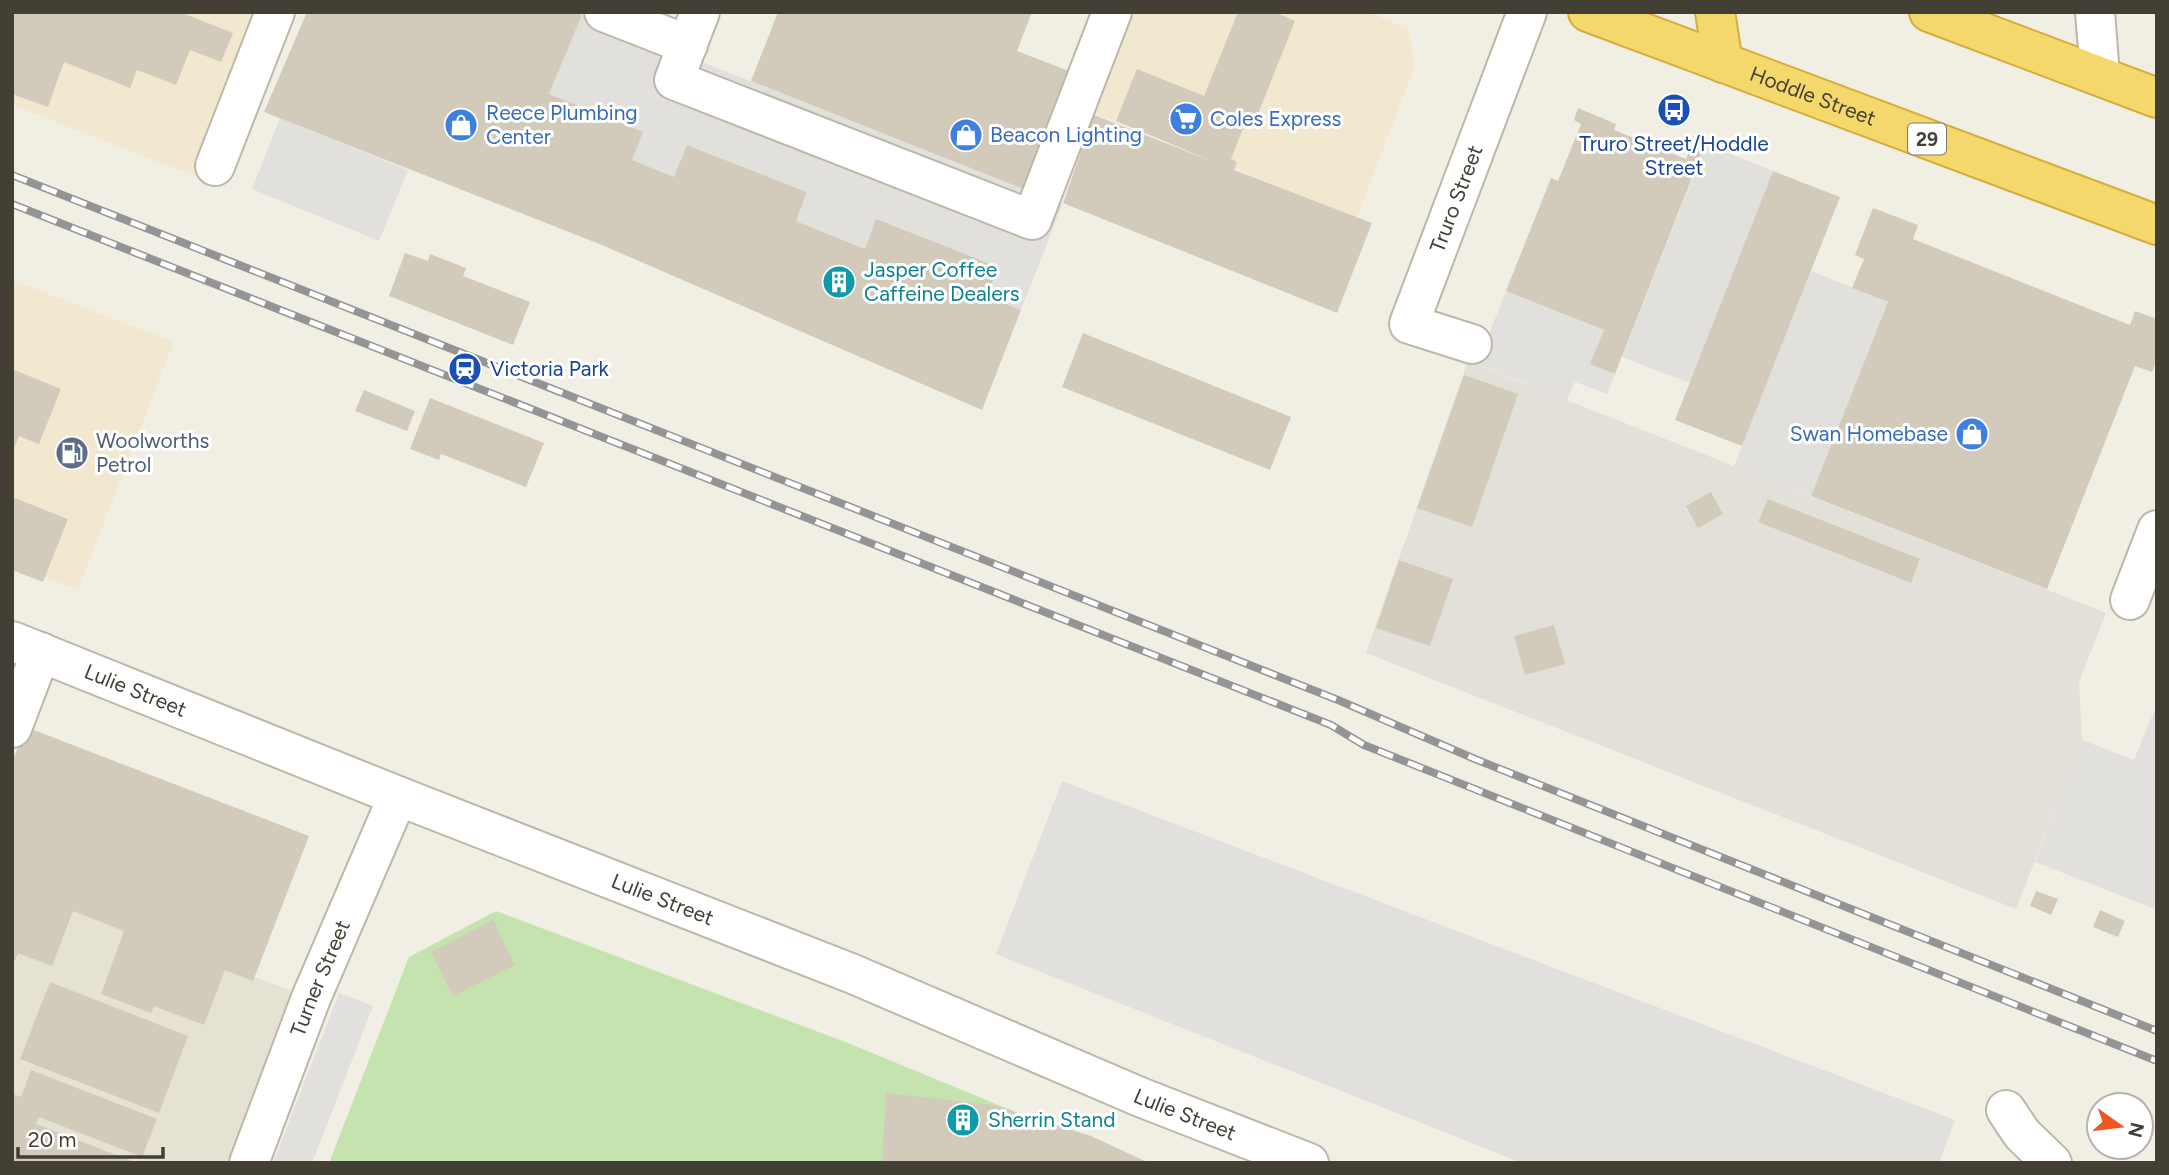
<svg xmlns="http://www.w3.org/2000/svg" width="2169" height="1175" font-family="Figtree,sans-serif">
	<rect width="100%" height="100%" fill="#f1efe4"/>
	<path fill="#e5e1d3" d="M12,886l299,112 -63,165h-236z"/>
	<g fill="#f2e8d0">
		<path d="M12,12h254l-61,168 -193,-75z"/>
		<path d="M1132,12h236l41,17 6,37 -58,152 -241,-97 -22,-6z"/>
		<path d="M12,280l162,62 -96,248 -66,-26z"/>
	</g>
	<path fill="#e3e0d9" d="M1468,361l638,252 -27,69 3,58 -66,169 -650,-256z"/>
	<path fill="#c5e3af" d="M496,911l352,132 291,120h-810l80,-206z"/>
	<g fill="#e2e0dc">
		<path d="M582,15l481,188 -42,107 -34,-14 11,-29 -122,-47 -11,29 -69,-28 11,-29 -120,-47 -13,32 -42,-17 -83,-66z"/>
		<path d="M280,118l128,52 -29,71 -127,-52z"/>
		<path d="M1706,144l67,27 -83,212 -68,-26z"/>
		<path d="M1811,271l77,31 -77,194 -77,-30z"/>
		<path d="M1506,291l98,39 -13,34 24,10 -8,20 -32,-12 -8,18 -90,-36z"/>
		<path d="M2157,704v206l-122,-48 47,-122 52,20z"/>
		<path d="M1062,781l893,339 -16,43h-417l-526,-209z"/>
		<path d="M339,993l34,13 -61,157h-39z"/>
	</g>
	<g fill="#d2cbbb">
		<path d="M12,12h168l53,21 -12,29 -31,-12 -14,35 -39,-15 -7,18 -66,-26 -16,45 -36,-13z"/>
		<path d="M307,12h267l8,3 -33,79 94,38 -11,28 42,17 13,-32 120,47 -11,29 69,28 11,-30 122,48 -11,29 34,14 -39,100 -380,-165 -338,-133z"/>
		<path d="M778,12h254l-15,39 52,20 -45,118 -273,-108z"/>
		<path d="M1238,12h37l20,9 -41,103 -8,-3 -15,38 6,3 -3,8 138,53 -35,90 -274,-110 31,-88 120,47 -98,-41 21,-52 67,27z"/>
		<path d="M1578,108l38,16 -2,6 72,29 7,-16 11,4 -89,227 -25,-10 14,-34 -98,-39 45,-113 7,3 23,-57 -7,-4z"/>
		<path d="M1773,171l67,26 -98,249 -67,-26z"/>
		<path d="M1873,208l45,17 -5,14 217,86 5,-14 22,8v41l-5,12 -17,-6 -88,223 -236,-93 77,-194 -36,-14 12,-29 -9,-4z"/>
		<path d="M405,253l23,8 2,-7 36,14 -3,8 67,26 -17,43 -124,-49z"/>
		<path d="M1083,333l208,84 -21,53 -208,-83z"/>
		<path d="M12,369l49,20 -22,55 -20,-8 -7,17z"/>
		<path d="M1464,375l54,19 -46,133 -55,-19z"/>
		<path d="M364,390l51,21 -8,20 -52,-20z"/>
		<path d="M430,398l114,45 -18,44 -85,-33 -2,6 -29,-11z"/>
		<path d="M1711,492l12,22 -25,14 -12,-22z"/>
		<path d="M12,497l56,22 -25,63 -31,-12z"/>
		<path d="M1768,499l152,60 -9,24 -153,-61z"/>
		<path d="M1399,560l54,19 -23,67 -54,-18z"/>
		<path d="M1554,625l11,39 -40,11 -11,-39z"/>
		<path d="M26,727l283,109 -56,145 -28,-11 -21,55 -50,-19 -3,7 -50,-19 23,-63 -51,-20 -21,55 -34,-13 -3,7 -3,-1v-197z"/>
		<path d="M2036,891l22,8 -7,16 -21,-9z"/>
		<path d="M2100,910l25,11 -7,16 -25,-10z"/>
		<path d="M493,920l22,45 -62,31 -22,-44z"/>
		<path d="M50,982l138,54 -29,77 -139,-54z"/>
		<path d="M31,1070l126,49 -15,38 -103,-40 -3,7 101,39h-125v-69l9,3z"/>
		<path d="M886,1093l107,12 98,31 58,27h-267z"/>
	</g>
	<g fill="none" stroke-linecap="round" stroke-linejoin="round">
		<defs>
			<g id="minor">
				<path d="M604,12l84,33"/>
				<path d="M700,12l-26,68 358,140 80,-208"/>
				<path d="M2095,12l5,63"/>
				<path d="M215,166l60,-154"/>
				<path id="s1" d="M1472,344l-63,-20 118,-312"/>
				<path d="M2130,600l27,-70"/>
				<path id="s2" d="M12,641l386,155 455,178 287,123 169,66"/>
				<path d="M12,728l29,-76"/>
				<path d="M2006,1110l16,24 30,29"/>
				<path id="s3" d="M249,1163l62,-165 87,-202"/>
			</g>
			<g id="highway">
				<path id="s4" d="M1588,12l569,213"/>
				<path d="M1715,12l8,51"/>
				<path d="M1929,12l228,86"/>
			</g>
		</defs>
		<use href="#minor" stroke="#bcb7a8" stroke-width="42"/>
		<use href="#highway" stroke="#d3ae3c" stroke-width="42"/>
		<use href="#minor" stroke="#fff" stroke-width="38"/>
		<use href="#highway" stroke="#f5d86c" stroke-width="38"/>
		<defs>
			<g id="rail">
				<path d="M12,175l1326,525 137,59 682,272"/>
				<path d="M12,204l1319,521 33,20 793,316"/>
			</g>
		</defs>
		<use href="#rail" stroke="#949494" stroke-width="8"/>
		<use href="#rail" stroke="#fff" stroke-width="5" stroke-dasharray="16" stroke-linecap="butt"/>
	</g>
	<defs>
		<symbol id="bus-disc" viewBox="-11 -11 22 22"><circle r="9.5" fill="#1a4fb4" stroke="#fff"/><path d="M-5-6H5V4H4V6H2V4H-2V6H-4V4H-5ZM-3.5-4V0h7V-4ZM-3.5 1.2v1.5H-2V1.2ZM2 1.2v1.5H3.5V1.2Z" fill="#fff"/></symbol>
		<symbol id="supermarket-disc" viewBox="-11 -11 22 22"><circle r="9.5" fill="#3f7fe0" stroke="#fff"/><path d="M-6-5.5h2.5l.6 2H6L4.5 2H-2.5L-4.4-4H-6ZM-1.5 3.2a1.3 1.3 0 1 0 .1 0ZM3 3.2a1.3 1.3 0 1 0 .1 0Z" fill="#fff"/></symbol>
		<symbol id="shop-disc" viewBox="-11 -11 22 22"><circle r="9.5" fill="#3f7fe0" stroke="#fff"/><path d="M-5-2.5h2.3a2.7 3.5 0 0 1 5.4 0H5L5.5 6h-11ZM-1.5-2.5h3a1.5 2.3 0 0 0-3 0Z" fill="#fff"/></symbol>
		<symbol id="building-disc" viewBox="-11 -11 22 22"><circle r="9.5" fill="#0f9aa8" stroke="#fff"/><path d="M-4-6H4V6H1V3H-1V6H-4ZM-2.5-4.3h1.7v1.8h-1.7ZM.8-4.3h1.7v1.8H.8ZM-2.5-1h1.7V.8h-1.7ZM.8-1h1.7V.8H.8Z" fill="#fff"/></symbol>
		<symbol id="station-disc" viewBox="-11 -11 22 22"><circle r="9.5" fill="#1a4fb4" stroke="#fff"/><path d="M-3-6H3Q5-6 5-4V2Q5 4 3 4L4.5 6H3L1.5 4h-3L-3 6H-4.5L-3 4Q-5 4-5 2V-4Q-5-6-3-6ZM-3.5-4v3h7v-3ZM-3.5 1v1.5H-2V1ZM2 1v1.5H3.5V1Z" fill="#fff"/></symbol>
		<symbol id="fuel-disc" viewBox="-11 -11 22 22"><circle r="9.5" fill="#5c6f8a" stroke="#fff"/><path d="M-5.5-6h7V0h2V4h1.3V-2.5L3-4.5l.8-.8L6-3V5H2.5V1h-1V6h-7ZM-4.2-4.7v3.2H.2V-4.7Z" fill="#fff"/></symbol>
	</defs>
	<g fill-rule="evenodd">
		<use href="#bus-disc" x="1655" y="91" width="38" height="38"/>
		<use href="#supermarket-disc" x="1167" y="100" width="38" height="38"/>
		<use href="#shop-disc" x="442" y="106" width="38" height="38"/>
		<use href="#shop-disc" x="947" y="116" width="38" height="38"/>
		<use href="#building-disc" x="820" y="263" width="38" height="38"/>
		<use href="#station-disc" x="446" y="350" width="38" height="38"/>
		<use href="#shop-disc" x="1953" y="415" width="38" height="38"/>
		<use href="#fuel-disc" x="53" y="434" width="38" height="38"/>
		<use href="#building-disc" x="944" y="1101" width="38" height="38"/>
	</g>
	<g text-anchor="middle" stroke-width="6" stroke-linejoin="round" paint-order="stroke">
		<rect fill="#fff" stroke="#7b7972" stroke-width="2" x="1908" y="123.5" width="38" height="31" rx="5"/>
		<g font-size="19" font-weight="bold" fill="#433f35">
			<text x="1927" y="146">29</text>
		</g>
		<g font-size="21" fill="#433f35" stroke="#fff">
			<text dy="7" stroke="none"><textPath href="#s4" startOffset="240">Hoddle Street</textPath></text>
			<text dy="7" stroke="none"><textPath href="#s1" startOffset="200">Truro Street</textPath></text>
			<text dy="7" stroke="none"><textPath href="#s2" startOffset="133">Lulie Street</textPath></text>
			<text dy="7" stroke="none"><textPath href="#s2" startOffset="700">Lulie Street</textPath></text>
			<text dy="7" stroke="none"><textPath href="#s3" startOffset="198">Turner Street</textPath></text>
			<text dy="7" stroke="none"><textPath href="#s2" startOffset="1265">Lulie Street</textPath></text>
		</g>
		<g font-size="21" fill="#366cbe" stroke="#fff" text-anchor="start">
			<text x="486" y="120">Reece Plumbing<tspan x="486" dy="24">Center</tspan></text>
			<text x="1210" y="126">Coles Express</text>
			<text x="990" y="142">Beacon Lighting</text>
			<text x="1948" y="441" text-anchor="end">Swan Homebase</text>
		</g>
		<g font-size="21" fill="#164399" stroke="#fff">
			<text x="1674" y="151">Truro Street/Hoddle<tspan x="1674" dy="24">Street</tspan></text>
			<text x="490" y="376" text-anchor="start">Victoria Park</text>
		</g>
		<g font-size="21" fill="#0d838f" stroke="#fff" text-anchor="start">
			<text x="864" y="277">Jasper Coffee<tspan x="864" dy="24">Caffeine Dealers</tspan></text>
			<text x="988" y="1127">Sherrin Stand</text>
		</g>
		<g font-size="21" fill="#4e5e75" stroke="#fff" text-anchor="start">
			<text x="96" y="448">Woolworths<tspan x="96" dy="24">Petrol</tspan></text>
		</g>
	</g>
	<rect width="2169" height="1175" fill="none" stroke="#433f35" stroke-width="28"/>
	<g transform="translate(2120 1126) rotate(104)"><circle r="33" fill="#ffffff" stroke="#b4b2ae" stroke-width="2"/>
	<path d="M0-5L12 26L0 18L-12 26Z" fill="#ed5720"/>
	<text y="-10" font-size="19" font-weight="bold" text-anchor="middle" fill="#433f35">N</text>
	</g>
	<path d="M18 1147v10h145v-10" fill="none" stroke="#433f35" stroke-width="3.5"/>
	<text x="28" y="1147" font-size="21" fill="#433f35" stroke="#ffffff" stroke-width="5" paint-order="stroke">20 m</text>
</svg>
